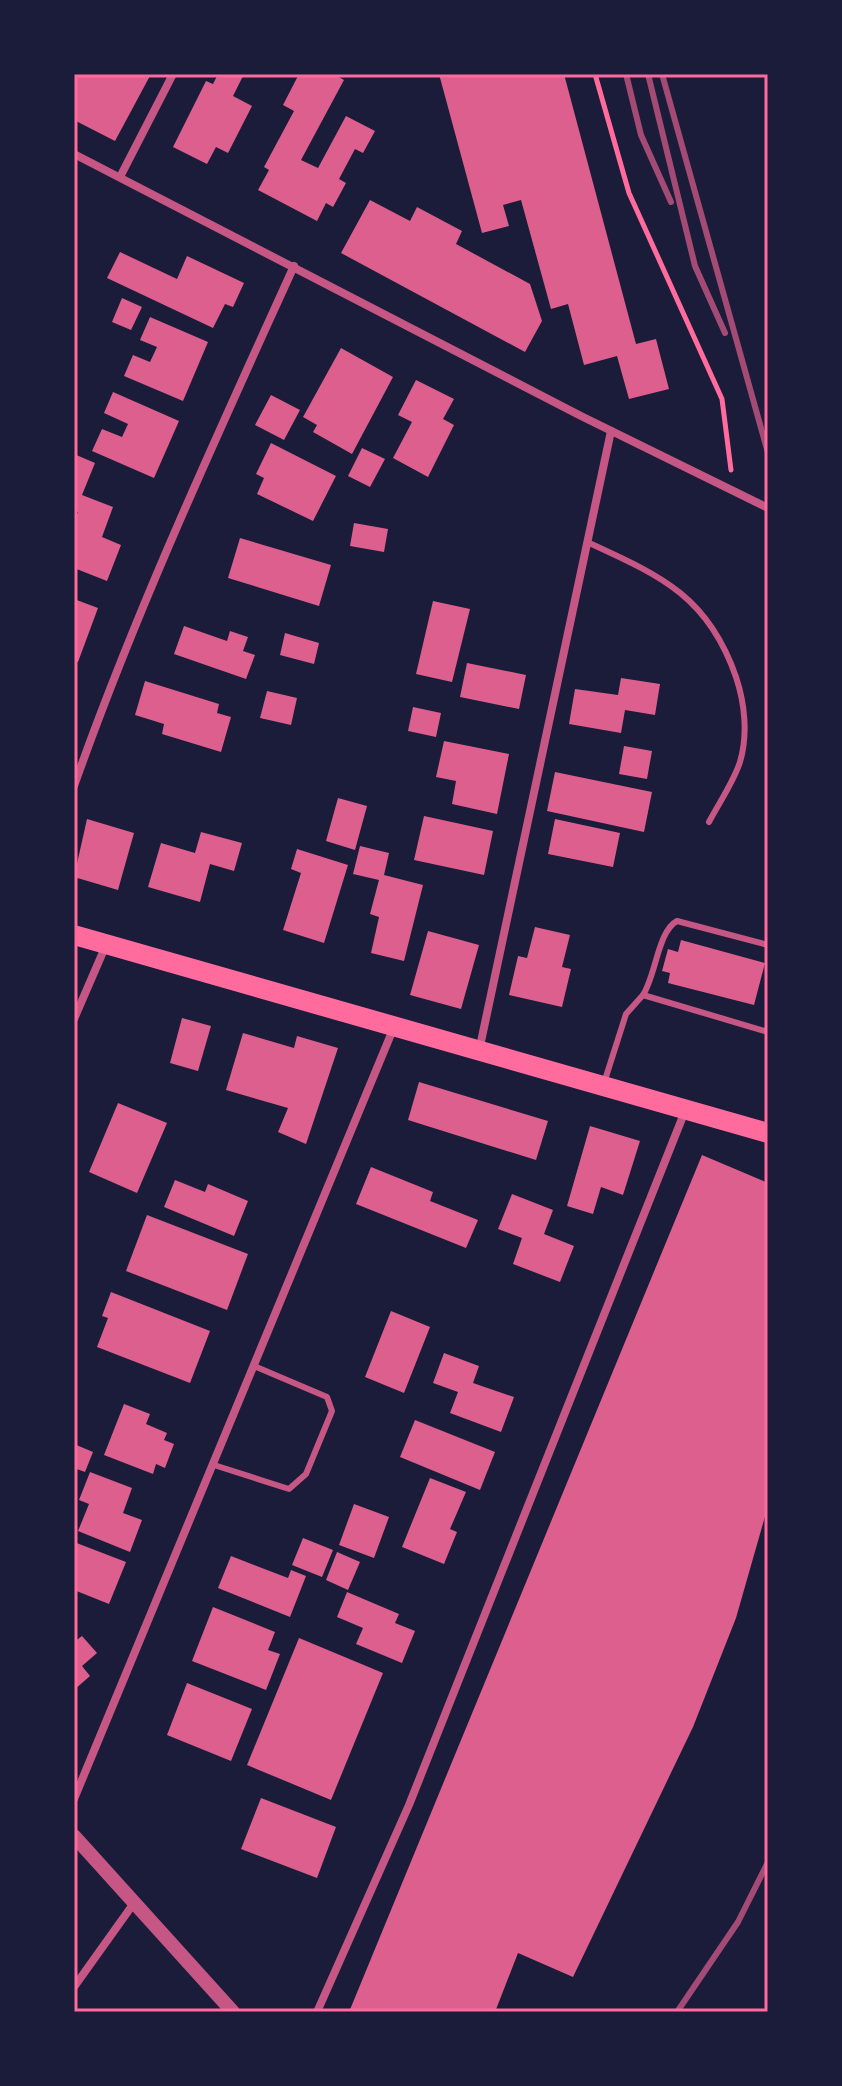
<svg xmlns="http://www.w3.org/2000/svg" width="842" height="2086" font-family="'Fira Sans Condensed',sans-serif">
	<rect width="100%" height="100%" fill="#1b1b3a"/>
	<g fill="#dd5f8e">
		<path d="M74,74h77l-36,67 -41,-21z"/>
		<path d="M218,74l25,2 -10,20 19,10 -24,47 -12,-6 -9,17 -34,-17 33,-66 7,3z"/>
		<path d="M299,74h35l10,6 -43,80 17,8 28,-52 29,15 -12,22 -8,-4 -16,30 7,4 -13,24 -7,-4 -9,18 -59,-31 11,-20 -5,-3 30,-56 -11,-6z"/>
		<path d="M439,74h125l72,270 20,-5 13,50 -40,10 -12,-43 -33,9 -16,-61 -17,5 -30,-109 -18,5 6,21 -27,7z"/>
		<path d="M370,200l40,21 7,-14 45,24 -6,13 74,40 12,37 -17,31 -184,-99z"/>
		<path d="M120,252l57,27 10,-23 57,27 -11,24 -8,-3 -12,24 -106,-50z"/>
		<path d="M122,298l20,9 -11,23 -19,-8z"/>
		<path d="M150,317l58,25 -25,59 -59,-25 9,-21 17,7 7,-15 -17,-7z"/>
		<path d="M341,348l52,29 -41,77 -39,-22 4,-7 -14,-8z"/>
		<path d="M416,380l38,19 -11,20 11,6 -26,52 -35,-19 19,-36 -14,-7z"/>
		<path d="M113,392l66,29 -25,57 -62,-27 10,-22 20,8 6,-13 -24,-11z"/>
		<path d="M271,395l29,15 -16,30 -29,-15z"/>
		<path d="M271,443l65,33 -23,45 -56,-27 7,-16 -8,-4z"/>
		<path d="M362,448l23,11 -15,28 -22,-11z"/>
		<path d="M74,454l21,9 -13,32 31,12 -11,30 19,8 -14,36 -33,-13v-45l4,-11 -4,-2z"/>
		<path d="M354,523l34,6 -4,23 -34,-6z"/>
		<path d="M240,538l91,27 -12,41 -91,-28z"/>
		<path d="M74,599l24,9 -20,54 -4,-1z"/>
		<path d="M433,601l37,8 -18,73 -36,-8z"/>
		<path d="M184,626l43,15 3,-10 18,6 -5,14 12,4 -9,24 -72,-25z"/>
		<path d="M285,633l34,10 -5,21 -34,-9z"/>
		<path d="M467,663l59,12 -7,34 -59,-12z"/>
		<path d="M621,678l39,6 -5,31 -30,-5 -4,23 -52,-9 6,-35 43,6z"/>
		<path d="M145,681l74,23 -2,9 14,4 -10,35 -59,-18 2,-10 -29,-9z"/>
		<path d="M267,691l30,7 -6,27 -31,-7z"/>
		<path d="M413,707l28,6 -5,24 -28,-6z"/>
		<path d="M444,741l65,13 -12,60 -45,-10 4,-23 -20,-4z"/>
		<path d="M624,746l28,5 -5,28 -28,-5z"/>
		<path d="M555,772l97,20 -8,40 -97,-21z"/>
		<path d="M338,798l29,8 -12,44 -29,-9z"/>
		<path d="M424,816l69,15 -9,44 -70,-15z"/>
		<path d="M87,819l47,14 -16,57 -44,-13z"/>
		<path d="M555,819l65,14 -7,34 -65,-13z"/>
		<path d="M201,832l41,11 -8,28 -24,-7 -10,38 -52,-15 13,-44 34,10z"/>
		<path d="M360,846l29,7 -5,22 39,10 -19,76 -33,-8 8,-36 -9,-3 9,-34 -26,-6z"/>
		<path d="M297,849l51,16 -24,78 -41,-13 18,-57 -10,-4z"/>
		<path d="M535,927l35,8 -8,32 9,2 -9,38 -53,-12 9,-39 9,2z"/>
		<path d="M428,931l51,14 -18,64 -51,-14z"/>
		<path d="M681,940l84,23 -11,42 -86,-22 2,-10 -8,-2 6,-22 10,3z"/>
		<path d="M182,1018l29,8 -13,45 -28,-8z"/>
		<path d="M243,1033l51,15 3,-12 41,12 -32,96 -28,-12 10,-24 -62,-18z"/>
		<path d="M419,1082l129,39 -12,39 -128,-40z"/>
		<path d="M118,1103l49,20 -30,70 -48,-21z"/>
		<path d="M590,1126l50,15 -17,54 -22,-8 -8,27 -26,-8z"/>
		<path d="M702,1155l66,28v323l-32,112 -43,109 -120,250 -55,-24 -23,59h-146z"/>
		<path d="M371,1167l62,25 -3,9 48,19 -12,28 -110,-44z"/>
		<path d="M175,1180l30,12 3,-8 40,17 -14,35 -70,-29z"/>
		<path d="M512,1194l41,16 -9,24 30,12 -14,36 -47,-18 9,-26 -24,-9z"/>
		<path d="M147,1215l101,39 -21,56 -101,-39z"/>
		<path d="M111,1292l99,39 -20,52 -93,-36 11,-29 -6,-2z"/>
		<path d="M391,1311l39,16 -26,66 -39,-16z"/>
		<path d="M444,1353l35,13 -6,17 41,14 -13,35 -51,-19 8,-21 -25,-9z"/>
		<path d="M124,1404l26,10 -4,10 21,9 -3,7 10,4 -9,24 -9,-4 -3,10 -49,-19z"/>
		<path d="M415,1420l80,32 -15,38 -80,-33z"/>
		<path d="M74,1444l19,8 -8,20 -11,-4z"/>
		<path d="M90,1472l42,16 -9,25 19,7 -12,32 -52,-21 11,-27 -10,-4z"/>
		<path d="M430,1478l36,14 -16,37 7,3 -13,32 -42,-17z"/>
		<path d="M354,1504l35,13 -15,41 -35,-13z"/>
		<path d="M303,1538l30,12 -11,27 -30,-12z"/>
		<path d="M74,1542l52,20 -17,42 -35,-14z"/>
		<path d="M337,1552l23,10 -12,28 -22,-10z"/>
		<path d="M231,1556l57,22 3,-8 15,6 -16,41 -72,-29z"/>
		<path d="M347,1592l52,22 -4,9 20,8 -13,32 -46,-19 7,-16 -26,-11z"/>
		<path d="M213,1607l62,25 -7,18 12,4 -14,36 -74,-29z"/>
		<path d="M82,1636l15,17 -15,13 8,10 -16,14v-48z"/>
		<path d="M299,1638l84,35 -52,127 -84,-35z"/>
		<path d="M187,1683l65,26 -21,52 -64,-26z"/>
		<path d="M261,1798l75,29 -19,51 -76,-29z"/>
	</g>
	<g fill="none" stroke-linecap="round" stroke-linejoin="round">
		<path stroke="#ff6b9d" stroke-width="5" d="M595,74l34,119 93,206 9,71"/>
		<g stroke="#c65784" stroke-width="6">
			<path d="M587,542c74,34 121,54 149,135 9,27 12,58 4,85 -7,21 -21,41 -31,60"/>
			<path d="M643,995c13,-20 15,-64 34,-74l91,24"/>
			<path d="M604,1083l22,-69 17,-19 125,37"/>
			<path d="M214,1465l75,24 17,-15 26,-63 -5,-14 -73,-31"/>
		</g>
		<g stroke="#c65784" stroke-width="8">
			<path d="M74,154l507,262 187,92"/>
			<path d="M120,177l53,-103"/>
			<path d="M74,786c63,-178 142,-348 220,-520"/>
			<path d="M74,1019l32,-74"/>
			<path d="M479,1051l132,-620"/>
			<path d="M74,1799l320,-772"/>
			<path d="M74,1987l60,-84"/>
			<path d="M317,2012l92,-207 276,-694"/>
		</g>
		<path stroke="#c65784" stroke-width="14" d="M74,1836l159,176"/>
		<path stroke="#ff6b9d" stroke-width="20" d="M74,935l694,198"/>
		<g stroke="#a44b75" stroke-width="6">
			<path d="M626,74l15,61 30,67"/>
			<path d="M648,74l47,192 30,67"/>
			<path d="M662,74l106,379"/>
			<path d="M677,2012l61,-90 30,-60"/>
		</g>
	</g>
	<rect width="842" height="2086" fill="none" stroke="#1b1b3a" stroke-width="152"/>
	<rect x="76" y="76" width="690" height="1934" fill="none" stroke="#ff6b9d" stroke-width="3"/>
</svg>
